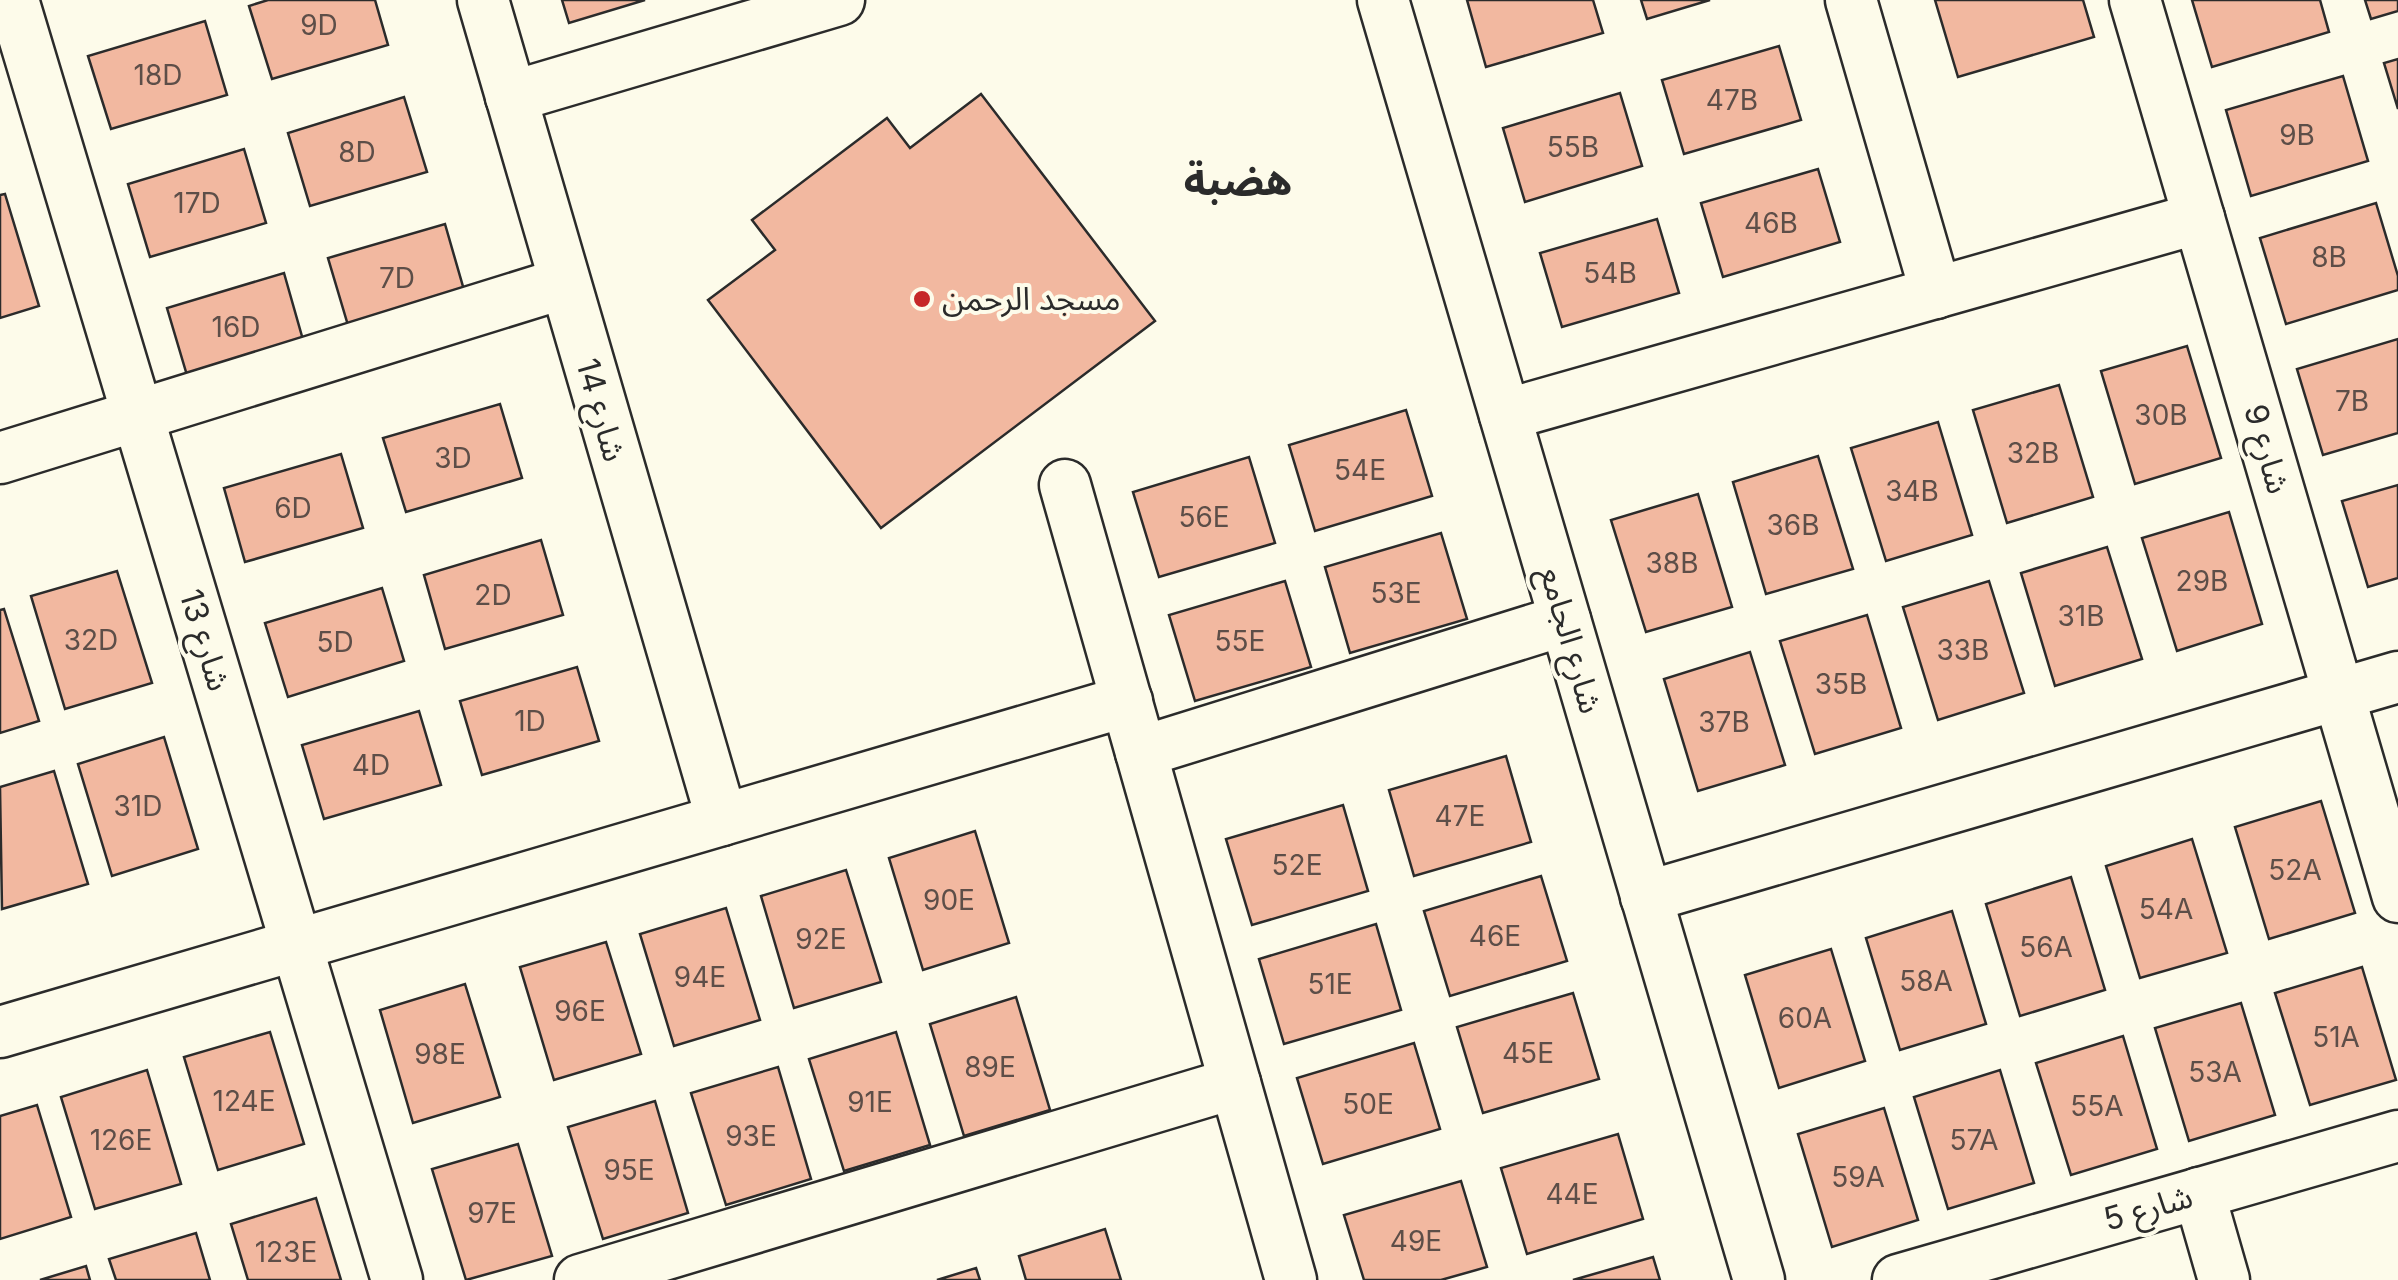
<svg xmlns="http://www.w3.org/2000/svg" width="2398" height="1280" font-family="Inter,'Noto Sans Arabic',sans-serif">
	<rect width="100%" height="100%" fill="#fdfbea"/>
	<g fill="#f2b8a0" stroke="#2b2b2b" stroke-width="2.5">
		<path d="M268,0h107l13,45 -116,34 -23,-73z"/>
		<path d="M562,0h83l-76,23z"/>
		<path d="M1467,0h126l10,33 -117,34z"/>
		<path d="M1641,0h69l-63,19z"/>
		<path d="M1935,0h148l11,37 -136,40z"/>
		<path d="M2192,0h128l9,32 -117,35z"/>
		<path d="M2365,0h33v11l-27,8z"/>
		<path d="M205,21l22,74 -116,34 -23,-73z"/>
		<path d="M1779,46l22,74 -117,34 -22,-74z"/>
		<path d="M2398,59v50l-14,-46z"/>
		<path d="M2343,76l25,85 -117,35 -25,-86z"/>
		<path d="M1620,93l22,73 -117,36 -22,-74z"/>
		<path d="M981,94l174,227 -274,207 -173,-228 67,-50 -23,-30 135,-102 23,30z"/>
		<path d="M404,97l23,75 -117,34 -22,-73z"/>
		<path d="M244,149l22,74 -116,34 -22,-73z"/>
		<path d="M1818,169l22,73 -117,35 -22,-74z"/>
		<path d="M5,194l34,112 -39,12v-123z"/>
		<path d="M2376,203l22,73v14l-112,34 -26,-86z"/>
		<path d="M1657,219l22,74 -117,34 -22,-74z"/>
		<path d="M445,224l21,73 -116,35 -22,-74z"/>
		<path d="M284,273l21,74 -116,35 -22,-74z"/>
		<path d="M2398,339v94l-75,22 -26,-86z"/>
		<path d="M2187,346l34,112 -86,26 -34,-113z"/>
		<path d="M2059,385l34,112 -86,26 -34,-113z"/>
		<path d="M500,404l22,74 -116,34 -23,-74z"/>
		<path d="M1406,410l26,86 -117,35 -26,-86z"/>
		<path d="M1938,422l34,113 -86,26 -35,-113z"/>
		<path d="M341,454l22,74 -118,34 -21,-74z"/>
		<path d="M1818,456l35,113 -87,25 -33,-112z"/>
		<path d="M1249,457l26,86 -116,34 -26,-85z"/>
		<path d="M2398,485v93l-30,9 -26,-86z"/>
		<path d="M1698,494l34,113 -86,25 -35,-112z"/>
		<path d="M2229,512l33,112 -85,27 -35,-113z"/>
		<path d="M1441,533l26,86 -117,34 -25,-86z"/>
		<path d="M541,540l22,75 -118,34 -21,-74z"/>
		<path d="M2107,547l35,112 -87,27 -34,-113z"/>
		<path d="M117,571l35,112 -87,26 -34,-113z"/>
		<path d="M1285,581l26,86 -116,34 -26,-86z"/>
		<path d="M1989,581l35,112 -86,27 -35,-113z"/>
		<path d="M382,588l22,73 -116,36 -23,-74z"/>
		<path d="M4,609l35,112 -39,12v-123z"/>
		<path d="M1867,615l34,113 -86,26 -35,-113z"/>
		<path d="M1750,652l35,113 -87,26 -34,-112z"/>
		<path d="M577,667l22,74 -117,34 -22,-74z"/>
		<path d="M419,711l22,74 -117,34 -22,-74z"/>
		<path d="M164,737l34,112 -86,27 -34,-112z"/>
		<path d="M1506,756l25,86 -117,34 -25,-86z"/>
		<path d="M54,771l34,113 -86,25 -2,-122z"/>
		<path d="M2321,801l34,112 -86,26 -34,-112z"/>
		<path d="M1343,805l25,86 -116,34 -26,-86z"/>
		<path d="M975,831l34,112 -86,27 -34,-112z"/>
		<path d="M2192,839l35,114 -87,25 -34,-112z"/>
		<path d="M846,870l35,112 -87,26 -33,-112z"/>
		<path d="M1541,876l26,85 -117,35 -26,-85z"/>
		<path d="M2071,877l34,113 -85,26 -34,-112z"/>
		<path d="M726,908l34,112 -86,26 -34,-112z"/>
		<path d="M1952,911l34,113 -86,26 -34,-112z"/>
		<path d="M1376,924l25,86 -117,34 -25,-85z"/>
		<path d="M606,942l35,112 -87,26 -34,-113z"/>
		<path d="M1831,949l34,112 -86,27 -34,-113z"/>
		<path d="M2362,967l34,113 -86,25 -35,-112z"/>
		<path d="M465,984l35,113 -87,26 -33,-113z"/>
		<path d="M1573,993l26,86 -116,34 -26,-86z"/>
		<path d="M1016,997l34,113 -86,26 -34,-112z"/>
		<path d="M2241,1003l34,112 -86,26 -34,-113z"/>
		<path d="M270,1032l34,112 -86,26 -34,-113z"/>
		<path d="M896,1032l34,113 -86,26 -35,-112z"/>
		<path d="M2123,1036l34,113 -86,26 -35,-112z"/>
		<path d="M1414,1043l26,86 -117,35 -26,-86z"/>
		<path d="M778,1067l33,112 -85,26 -35,-112z"/>
		<path d="M147,1070l34,114 -86,25 -34,-112z"/>
		<path d="M2000,1070l34,113 -86,26 -34,-112z"/>
		<path d="M655,1101l33,112 -85,26 -35,-112z"/>
		<path d="M37,1105l34,112 -71,22v-123z"/>
		<path d="M1884,1108l34,112 -86,27 -34,-113z"/>
		<path d="M1618,1134l25,85 -116,35 -26,-86z"/>
		<path d="M518,1144l34,112 -86,24 -34,-111z"/>
		<path d="M1461,1181l26,86 -46,13h-77l-20,-65z"/>
		<path d="M316,1198l25,82h-93l-17,-56z"/>
		<path d="M1105,1229l16,51h-95l-7,-24z"/>
		<path d="M196,1233l14,47h-94l-7,-21z"/>
		<path d="M1653,1257l7,23h-87z"/>
		<path d="M86,1266l4,14h-50z"/>
		<path d="M976,1268l4,12h-43z"/>
	</g>
	<g fill="none" stroke-linecap="round" stroke-linejoin="round">
		<defs>
			<g id="street">
				<path d="M13,0l384,1280"/>
				<path d="M483,0l239,820"/>
				<path d="M1383,0l376,1280"/>
				<path d="M1851,0l85,293"/>
				<path d="M2135,0l263,897"/>
				<path d="M511,97l328,-97"/>
				<path d="M1505,415l694,-197"/>
				<path d="M0,458l564,-175"/>
				<path d="M1065,485l226,795"/>
				<path d="M1141,752l424,-132"/>
				<path d="M1646,897l752,-220"/>
				<path d="M0,1032l1127,-331"/>
				<path d="M2199,1193l25,87"/>
				<path d="M580,1280l655,-197"/>
				<path d="M1898,1280l500,-144"/>
			</g>
		</defs>
		<use href="#street" stroke="#2b2b2b" stroke-width="55"/>
		<use href="#street" stroke="#fdfbea" stroke-width="50"/>
	</g>
	<circle fill="#c62828" stroke="#fdfbea" stroke-width="4" cx="922" cy="299" r="10"/>
	<g text-anchor="middle" stroke-width="8" stroke-linejoin="round" paint-order="stroke">
		<g font-size="28" fill="#5d4e48">
			<text x="319" y="35">9D</text>
			<text x="158" y="85">18D</text>
			<text x="1732" y="110">47B</text>
			<text x="2297" y="145">9B</text>
			<text x="1573" y="157">55B</text>
			<text x="357" y="162">8D</text>
			<text x="197" y="213">17D</text>
			<text x="1771" y="233">46B</text>
			<text x="2329" y="267">8B</text>
			<text x="1610" y="283">54B</text>
			<text x="397" y="288">7D</text>
			<text x="236" y="337">16D</text>
			<text x="2352" y="411">7B</text>
			<text x="2161" y="425">30B</text>
			<text x="2033" y="463">32B</text>
			<text x="453" y="468">3D</text>
			<text x="1360" y="480">54E</text>
			<text x="1912" y="501">34B</text>
			<text x="293" y="518">6D</text>
			<text x="1204" y="527">56E</text>
			<text x="1793" y="535">36B</text>
			<text x="1672" y="573">38B</text>
			<text x="2202" y="591">29B</text>
			<text x="1396" y="603">53E</text>
			<text x="493" y="605">2D</text>
			<text x="2081" y="626">31B</text>
			<text x="91" y="650">32D</text>
			<text x="1240" y="651">55E</text>
			<text x="335" y="652">5D</text>
			<text x="1963" y="660">33B</text>
			<text x="1841" y="694">35B</text>
			<text x="530" y="731">1D</text>
			<text x="1724" y="732">37B</text>
			<text x="371" y="775">4D</text>
			<text x="138" y="816">31D</text>
			<text x="1460" y="826">47E</text>
			<text x="1297" y="875">52E</text>
			<text x="2295" y="880">52A</text>
			<text x="949" y="910">90E</text>
			<text x="2166" y="919">54A</text>
			<text x="1495" y="946">46E</text>
			<text x="821" y="949">92E</text>
			<text x="2046" y="957">56A</text>
			<text x="700" y="987">94E</text>
			<text x="1926" y="991">58A</text>
			<text x="1330" y="994">51E</text>
			<text x="580" y="1021">96E</text>
			<text x="1805" y="1028">60A</text>
			<text x="2336" y="1047">51A</text>
			<text x="1528" y="1063">45E</text>
			<text x="440" y="1064">98E</text>
			<text x="990" y="1077">89E</text>
			<text x="2215" y="1082">53A</text>
			<text x="244" y="1111">124E</text>
			<text x="870" y="1112">91E</text>
			<text x="1368" y="1114">50E</text>
			<text x="2097" y="1116">55A</text>
			<text x="751" y="1146">93E</text>
			<text x="121" y="1150">126E</text>
			<text x="1974" y="1150">57A</text>
			<text x="629" y="1180">95E</text>
			<text x="1858" y="1187">59A</text>
			<text x="1572" y="1204">44E</text>
			<text x="492" y="1223">97E</text>
			<text x="1416" y="1251">49E</text>
			<text x="286" y="1262">123E</text>
		</g>
		<g font-size="32" fill="#2b2b2b" stroke="#fdfbea" text-anchor="start">
			<text x="942" y="310">مسجد الرحمن</text>
		</g>
		<g font-size="32" fill="#2b2b2b" stroke="#fdfbea">
			<text transform="translate(601 410) rotate(74)" y="11">شارع 14</text>
			<text transform="translate(2267 449) rotate(74)" y="11">شارع 9</text>
			<text transform="translate(205 640) rotate(73)" y="11">شارع 13</text>
			<text transform="translate(1571 640) rotate(74)" y="11">شارع الجامع</text>
			<text transform="translate(2148 1208) rotate(-16)" y="11">شارع 5</text>
		</g>
		<g font-size="42" font-weight="bold" fill="#2b2b2b" stroke="#fdfbea">
			<text x="1238" y="195">هضبة</text>
		</g>
	</g>
</svg>
